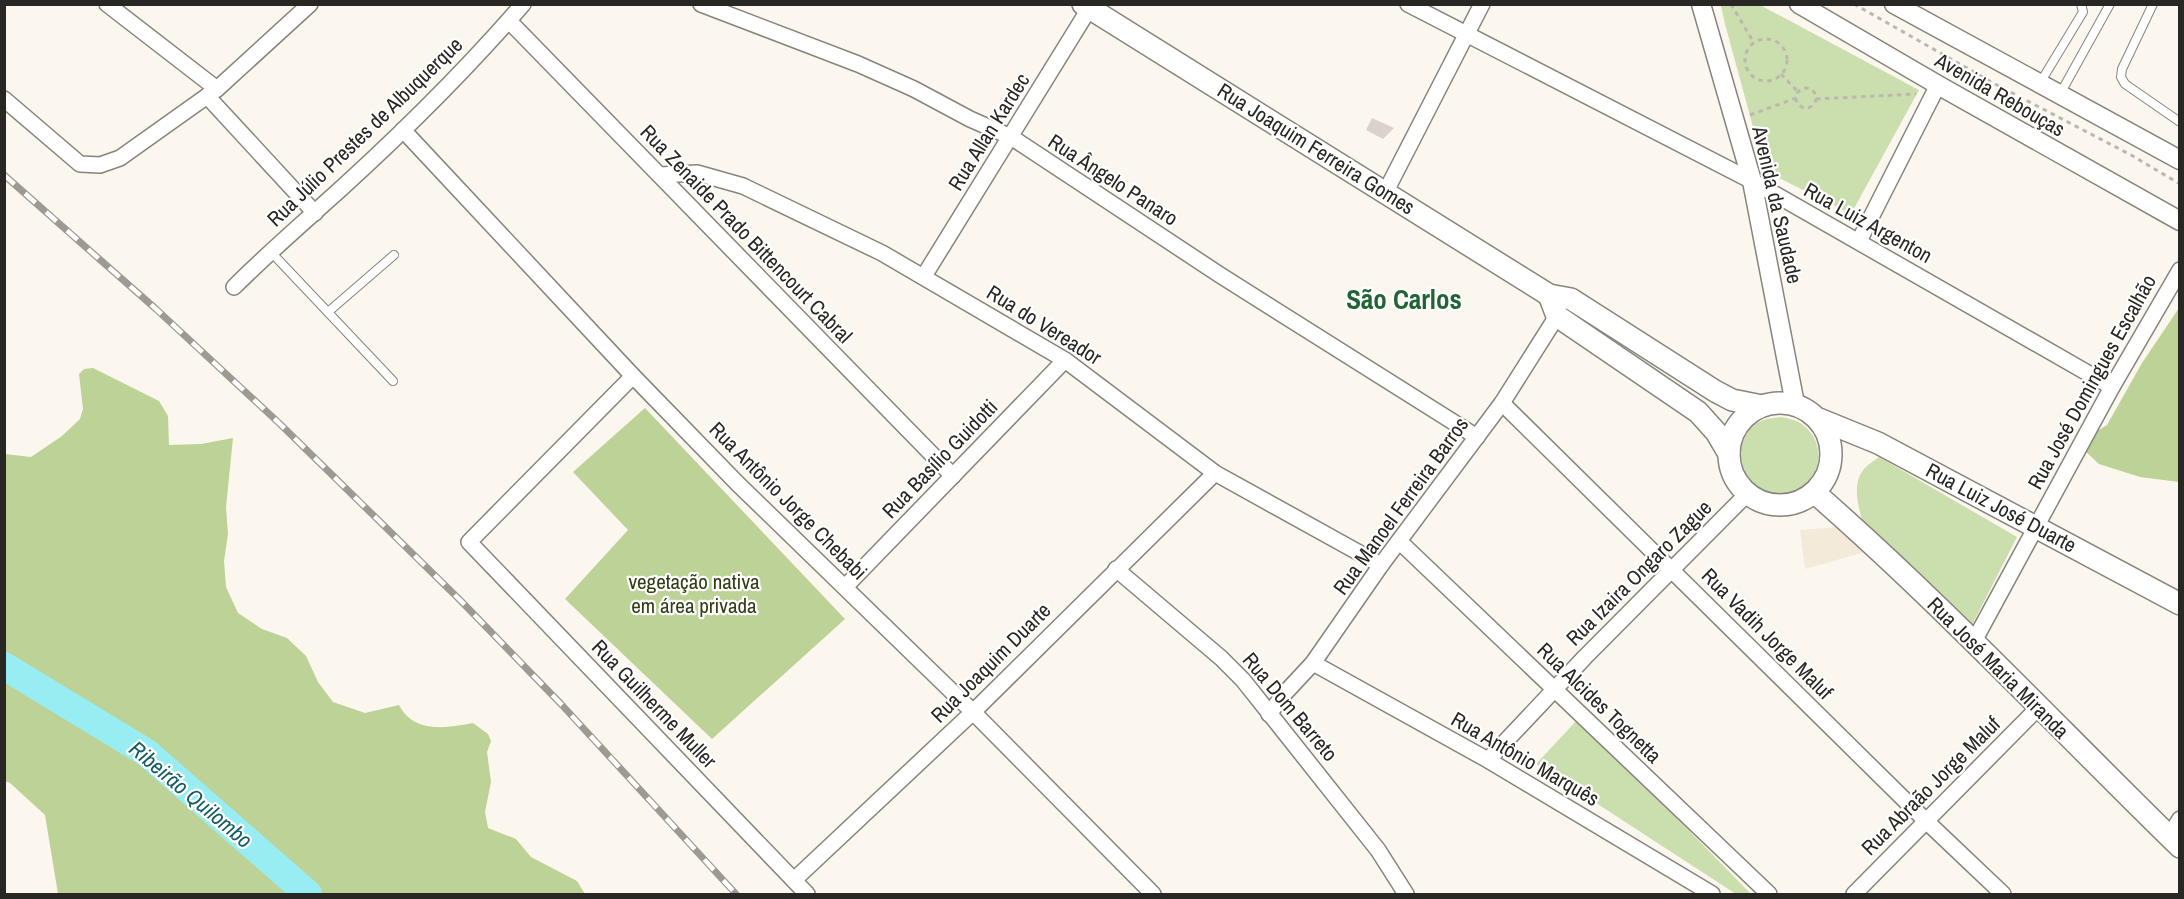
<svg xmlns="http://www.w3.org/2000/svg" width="2184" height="899" font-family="'Archivo Narrow',sans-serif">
	<rect width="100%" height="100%" fill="#fcf7ee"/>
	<path fill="#f3eada" d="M1839,527l33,23 -67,19 -5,-39z"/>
	<g fill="#cbdeae">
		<path d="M1723,4l37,1 159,85 -68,124 -86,-43 -40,-147 -4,-18z"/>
		<path d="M1782,417c8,2 16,3 22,9 19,14 19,44 1,59 -7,5 -14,8 -22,11 -9,-2 -19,-3 -26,-9 -21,-16 -22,-51 2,-65 8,-4 15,-4 23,-5z"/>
		<path d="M1879,457l138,80 -45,88 -110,-105c-4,-15 -10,-37 2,-51 3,-4 10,-8 15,-12z"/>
		<path d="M1579,718l172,176h-15l-200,-130z"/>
	</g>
	<g fill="#bcd297">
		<path d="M2179,308v174l-39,-5 -41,-13 -15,-14 3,-13 20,-12 35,-62z"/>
		<path d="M93,368l66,33 9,15 1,29 32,-1 32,-6 -7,69 2,27 -4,27 2,26 12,26 24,16 25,9 19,18 12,26 15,20 32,11 34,-8c15,29 48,23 74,18l15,11 3,7 -4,11 4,30 -6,30 3,16 28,11 15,18 46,24 8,13h-527l-13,-79 -35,-32 -5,-2v-327l26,3 31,-21 18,-17 3,-10 -4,-35 5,-5z"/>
		<path d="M645,408l200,211 -133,120 -147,-140 63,-69 -55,-58z"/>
	</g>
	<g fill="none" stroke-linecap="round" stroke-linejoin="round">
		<path stroke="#98edf2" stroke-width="28" d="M4,666l143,87 161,141"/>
	</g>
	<path fill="#dad2cb" d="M1372,118l22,10 -11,11 -17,-9z"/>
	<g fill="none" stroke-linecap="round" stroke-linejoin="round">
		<defs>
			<g id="service">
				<path d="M2153,4l-31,65 -1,8 4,7 55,38"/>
				<path d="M2040,83l43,-71 -2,-8"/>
				<path d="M2060,94l50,-90"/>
				<path d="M270,251l123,130"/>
				<path d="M328,312l66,-57"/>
			</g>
			<g id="minor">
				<path d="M107,4l110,85"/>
				<path d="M701,4l157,60 56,25 56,30 41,18 209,138 257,162"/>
				<path d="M1408,4l344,177 360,206"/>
				<path d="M509,21l444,455"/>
				<path d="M207,96l108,117"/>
				<path d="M4,99l76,65 20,1 20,-7 97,-69 93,-85"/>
				<path d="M403,130l230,246 104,107 236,229 180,182"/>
				<path d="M660,175l37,-2 46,13 139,67 183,107 150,113 166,92"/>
				<path d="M1385,193l97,-189"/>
				<path d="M1859,241l79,-156"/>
				<path d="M924,276l165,-267"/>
				<path d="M234,287c26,-26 53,-50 81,-75 73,-65 144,-134 208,-208"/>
				<path d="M633,376l-164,166 338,352"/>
				<path d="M1502,403l423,417 78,74"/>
				<path d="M1399,541l370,353"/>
				<path d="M1116,569l105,89 22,22 135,170 28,44"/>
				<path d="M845,587l220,-227"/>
				<path d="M1973,643l139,-256 68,-117"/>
				<path d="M1313,663l175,97 224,134"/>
				<path d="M1269,714l16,-21 28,-30 68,-98 121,-162 55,-87"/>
				<path d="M1488,760l97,-103 162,-163"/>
				<path d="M2169,837l11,-18"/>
				<path d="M794,880l179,-168 242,-239"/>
				<path d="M1854,894l184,-186"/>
			</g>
			<g id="tertiary">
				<path d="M1701,4l51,177 43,223"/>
				<path d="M1799,4l139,81 242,136"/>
				<path d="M1894,4l286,156"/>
			</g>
			<g id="secondary">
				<path d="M1083,4l466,291 22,4 144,92 17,9 30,6"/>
				<path d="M1549,295l8,21 141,96 18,20 13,22"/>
				<circle cx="1780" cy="454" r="51"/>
				<path d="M1819,419l59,24 302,161"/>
				<path d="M1815,493c127,111 244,236 365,354"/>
			</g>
		</defs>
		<use href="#service" stroke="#88847c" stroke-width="10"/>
		<use href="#minor" stroke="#88847c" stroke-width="18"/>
		<use href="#tertiary" stroke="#88847c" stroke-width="21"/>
		<use href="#secondary" stroke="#88847c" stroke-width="24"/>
		<g stroke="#bcb8b1" stroke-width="3" stroke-dasharray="4.5 4.5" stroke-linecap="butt">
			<path d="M1731,4l23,39"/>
			<path d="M1854,4l141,80 136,71 49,29"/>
			<circle cx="1766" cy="60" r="21"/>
			<path d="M1945,71l7,-13"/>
			<path d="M1781,74l17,18"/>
			<circle cx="1806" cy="98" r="10"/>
			<path d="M1816,99l100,-5"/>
			<path d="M1750,115l46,-17"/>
		</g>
		<use href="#service" stroke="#fff" stroke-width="8"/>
		<use href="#minor" stroke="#fff" stroke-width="15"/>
		<use href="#tertiary" stroke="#fff" stroke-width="18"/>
		<use href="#secondary" stroke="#fff" stroke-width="21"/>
		<defs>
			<path id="rail" d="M4,175l152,134 123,114 181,177 101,104 175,190"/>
		</defs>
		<use href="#rail" stroke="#9d9993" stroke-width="7"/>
		<use href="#rail" stroke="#fff" stroke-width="4.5" stroke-dasharray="14" stroke-linecap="butt"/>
	</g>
	<g text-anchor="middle" stroke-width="4.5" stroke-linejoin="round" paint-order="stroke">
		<g font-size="21" fill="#292724" stroke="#fff">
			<text transform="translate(2000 95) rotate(30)" y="7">Avenida Rebouças</text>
			<text transform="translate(365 132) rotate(-44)" y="7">Rua Júlio Prestes de Albuquerque</text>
			<text transform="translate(989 132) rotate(-58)" y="7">Rua Allan Kardec</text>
			<text transform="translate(1316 149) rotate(32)" y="7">Rua Joaquim Ferreira Gomes</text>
			<text transform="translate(1113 180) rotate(33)" y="7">Rua Ângelo Panaro</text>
			<text transform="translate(1777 205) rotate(77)" y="7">Avenida da Saudade</text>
			<text transform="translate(1868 223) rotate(29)" y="7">Rua Luiz Argenton</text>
			<text transform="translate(746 234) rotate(46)" y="7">Rua Zenaide Prado Bittencourt Cabral</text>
			<text transform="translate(1044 325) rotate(32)" y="7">Rua do Vereador</text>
			<text transform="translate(2092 382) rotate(-61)" y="7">Rua José Domingues Escalhão</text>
			<text transform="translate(940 459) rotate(-46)" y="7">Rua Basílio Guidotti</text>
			<text transform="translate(788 501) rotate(45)" y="7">Rua Antônio Jorge Chebabi</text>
			<text transform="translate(1401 506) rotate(-54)" y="7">Rua Manoel Ferreira Barros</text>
			<text transform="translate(2001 508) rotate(28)" y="7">Rua Luiz José Duarte</text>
			<text transform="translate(1639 573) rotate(-45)" y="7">Rua Izaira Ongaro Zague</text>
			<text transform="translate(1767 634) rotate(45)" y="7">Rua Vadih Jorge Maluf</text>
			<text transform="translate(991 663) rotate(-45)" y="7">Rua Joaquim Duarte</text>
			<text transform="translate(1998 668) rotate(45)" y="7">Rua José Maria Miranda</text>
			<text transform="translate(1599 703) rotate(44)" y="7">Rua Alcides Tognetta</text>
			<text transform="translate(654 704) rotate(46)" y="7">Rua Guilherme Muller</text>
			<text transform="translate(1290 707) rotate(50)" y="7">Rua Dom Barreto</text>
			<text transform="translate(1525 759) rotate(30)" y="7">Rua Antônio Marquês</text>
			<text transform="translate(1931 786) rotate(-45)" y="7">Rua Abraão Jorge Maluf</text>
		</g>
		<g font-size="21" fill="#303e13" stroke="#fff">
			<text x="694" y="589">vegetação nativa<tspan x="694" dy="24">em área privada</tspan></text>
		</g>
		<g font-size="22" font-style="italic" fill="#135c60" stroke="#fff">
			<text transform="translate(191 794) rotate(40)" y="8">Ribeirão Quilombo</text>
		</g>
		<g font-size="27" font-weight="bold" fill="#226334" stroke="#fff">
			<text x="1404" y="309">São Carlos</text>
		</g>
	</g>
	<rect width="2184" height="899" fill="none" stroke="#292724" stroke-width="12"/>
</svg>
